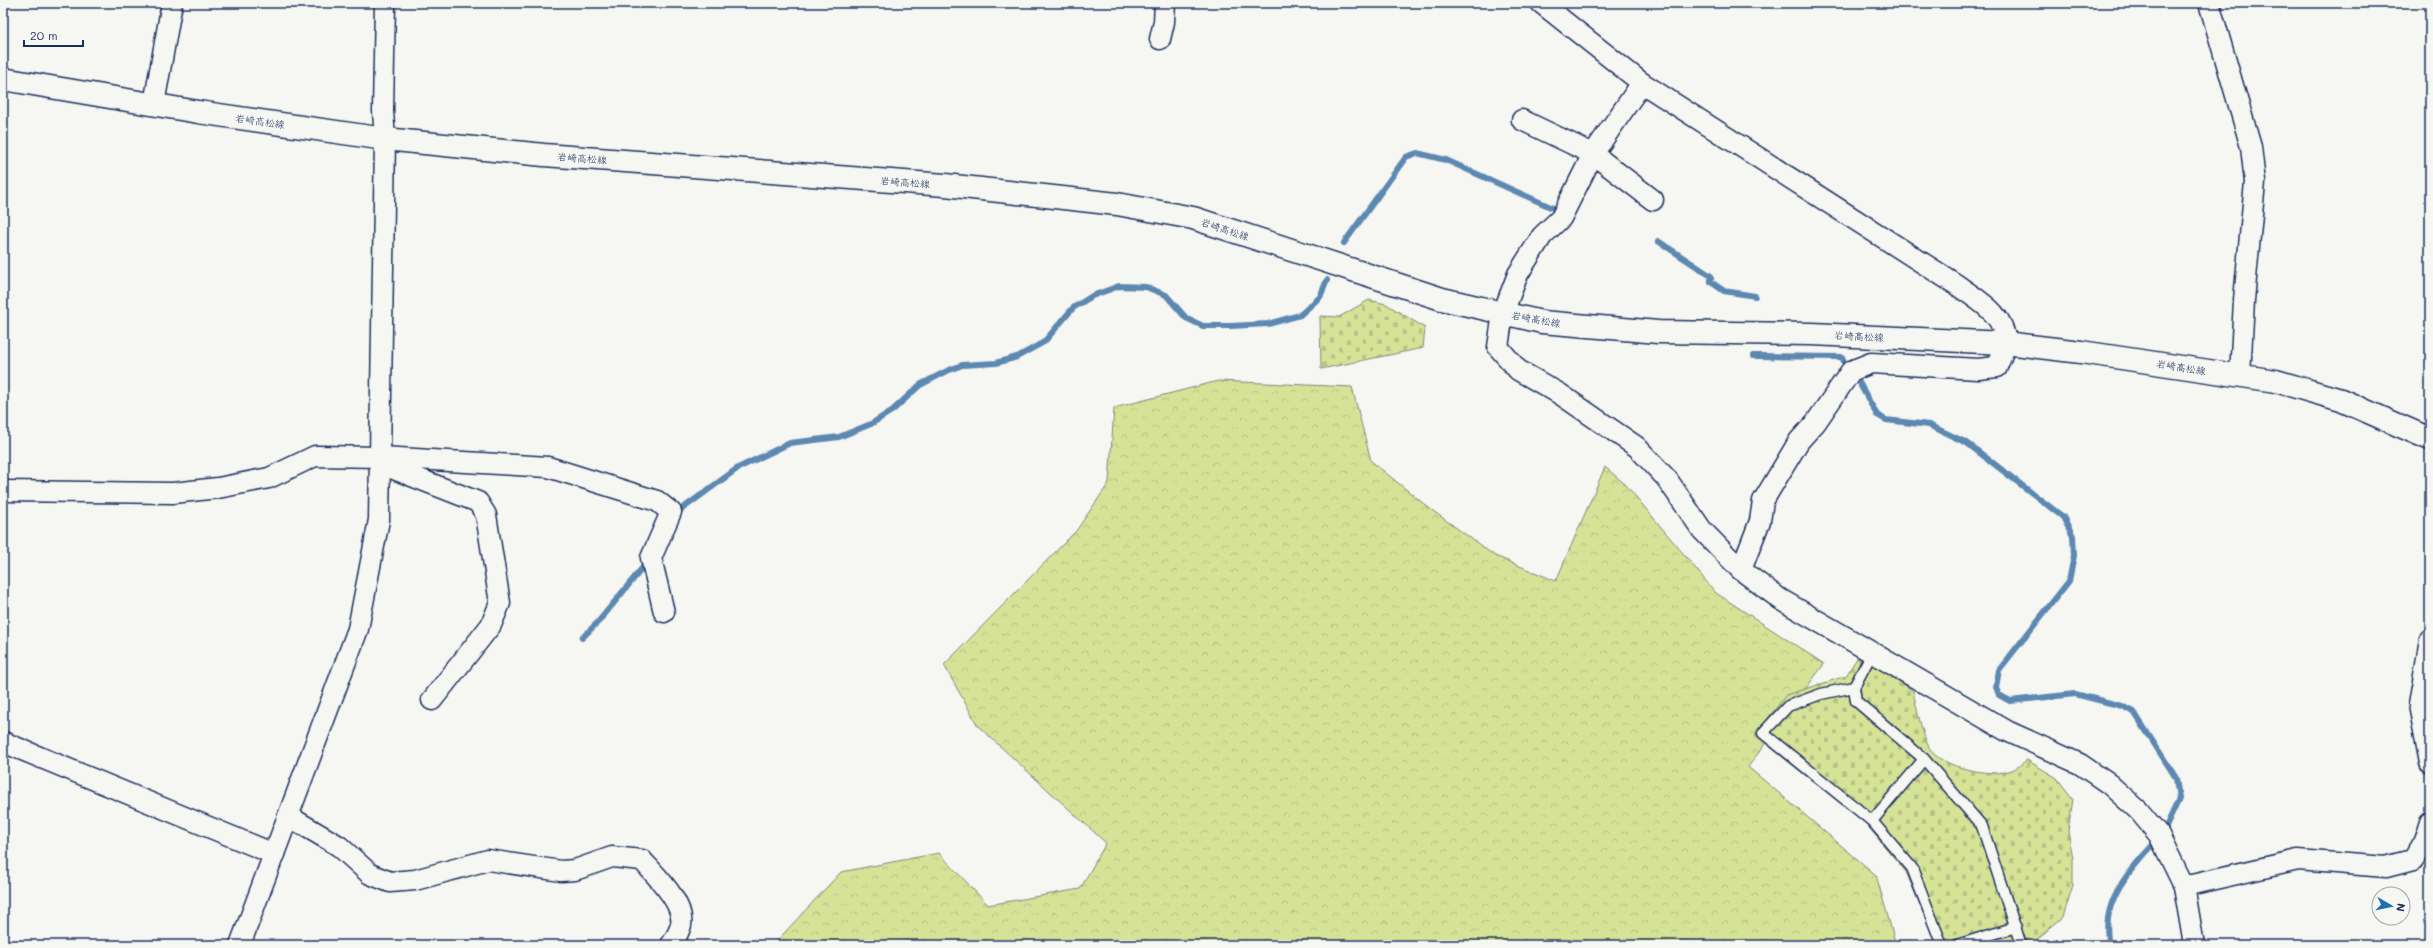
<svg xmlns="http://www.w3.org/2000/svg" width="2433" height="948" font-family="Mali,'Klee One',sans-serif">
	<defs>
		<pattern id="forest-crowns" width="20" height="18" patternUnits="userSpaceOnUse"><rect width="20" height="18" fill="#d6e397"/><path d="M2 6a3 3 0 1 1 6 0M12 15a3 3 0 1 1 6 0" fill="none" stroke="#b7c385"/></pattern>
		<pattern id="cemetery-stones" width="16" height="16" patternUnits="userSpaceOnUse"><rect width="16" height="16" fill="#d6e397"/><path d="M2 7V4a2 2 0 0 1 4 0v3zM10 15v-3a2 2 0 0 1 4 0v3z" fill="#b7c385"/></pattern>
	</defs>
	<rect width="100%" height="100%" fill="#f6f6f2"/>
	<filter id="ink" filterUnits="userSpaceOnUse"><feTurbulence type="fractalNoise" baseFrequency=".025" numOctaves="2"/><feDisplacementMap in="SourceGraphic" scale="8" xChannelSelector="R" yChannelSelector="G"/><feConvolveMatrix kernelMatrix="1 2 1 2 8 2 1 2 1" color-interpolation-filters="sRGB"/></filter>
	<g filter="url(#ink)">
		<path fill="url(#forest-crowns)" stroke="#78897a" d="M1218,381l134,6 19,74 58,47 66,48 61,25 49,-114 21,18 90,108 108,71 -76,103 128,108 20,70h-1123l68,-73 98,-19 49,52 92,-16 26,-46 -128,-117 -34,-61 132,-134 33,-48 5,-75z"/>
		<g fill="url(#cemetery-stones)" stroke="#78897a">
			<path d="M1369,300l17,4 39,24 -2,20 -102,21 -1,-53 19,1z"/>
			<path d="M1857,658l32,16 24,17c3,14 11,56 22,64 15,13 58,23 77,15 5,-2 10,-7 15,-10l30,18 16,21 -5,32 5,27v27l-10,32 -33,28h-93l-31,-73 -41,-49 -110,-88 31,-40 60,-19z"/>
		</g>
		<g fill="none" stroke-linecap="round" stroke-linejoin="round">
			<g stroke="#5c88b1" stroke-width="6">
				<path d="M1658,241l53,35v6l13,9 31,5"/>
				<path d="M1344,243l62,-86 11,-4 29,7 109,49"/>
				<path d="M1753,356l89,1 4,9"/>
				<path d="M1856,377l21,38 9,5 43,5 38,18 96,74 10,19 1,20 -5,25 -70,89 -3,17 3,8 11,6 65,-7 47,12 12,6 42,66 3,21 -14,30"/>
				<path d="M682,509l56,-41 52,-25 49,-6 32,-13 22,-14 27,-25 27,-14 15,-6 34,-2 21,-6 27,-15 29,-34 19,-12 27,-10 27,1 20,8 20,23 17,8h27l38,-2 32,-9 20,-18 7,-17"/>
				<path d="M582,638l17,-17 45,-55"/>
				<path d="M2109,945c-9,-41 17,-71 43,-99"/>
			</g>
			<defs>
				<g id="lane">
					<path d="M1873,651l-19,36 2,14 68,58 58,67 39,119"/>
					<path d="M1854,687l-33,7 -33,12 -25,27 109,88 40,47 30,77"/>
					<path d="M1872,821l52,-62"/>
					<path d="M1957,945l59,-18"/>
				</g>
				<g id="street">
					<path d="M1541,3l101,80 315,202c20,15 49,29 48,58 0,8 -6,17 -8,24l-19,2 -107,-6 -20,8 -35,51 -17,19 -36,60 -3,20 -19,49"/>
					<path d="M2209,3l42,144 4,35 -11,118 -4,76"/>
					<path d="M1160,39l4,-17 1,-19"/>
					<path d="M1642,83l-49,71 -32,64 -19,18 -24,38 -15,39 -5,34 20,23 42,24 77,53 30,32 35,51 39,40 39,29 227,132 73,33 29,20 30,27 20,24 25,51 10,59"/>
					<path d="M154,104l18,-101"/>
					<path d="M1522,120l71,34 60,46"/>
					<path d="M381,464l97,38 8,13 14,88 -9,22 -59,75"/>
					<path d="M3,491l170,2 45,-5 51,-10 46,-22 67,1 166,10 109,34 14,11 -20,46 13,54"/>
					<path d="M2430,640l-11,65 11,58"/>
					<path d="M3,742l271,112"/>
					<path d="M288,816l51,30 31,28 20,8 25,-2 73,-20 73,11 14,-1 37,-13 30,3c13,15 43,43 39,65 -2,7 -6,14 -10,20"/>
					<path d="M2184,886l114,-26 88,7 27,-7 11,-19 6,-19"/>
					<path d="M240,945l118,-316 21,-109 6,-381 -2,-28 2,-108"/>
				</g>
				<path id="secondary" d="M3,79l195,33 187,27 159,16 401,30 172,19 76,14 249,81 100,23 116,10 154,2 193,9 76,9 195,29 65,19 89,39"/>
			</defs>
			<use href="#lane" stroke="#1b2f5e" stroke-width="13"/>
			<use href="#street" stroke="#1b2f5e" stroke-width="23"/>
			<use href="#secondary" stroke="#1b2f5e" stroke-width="25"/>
			<use href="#lane" stroke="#f6f6f2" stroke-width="10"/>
			<use href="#street" stroke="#f6f6f2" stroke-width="20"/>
			<use href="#secondary" stroke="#f6f6f2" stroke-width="22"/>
		</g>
	</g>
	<g text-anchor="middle" stroke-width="3.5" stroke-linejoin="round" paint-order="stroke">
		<g font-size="10" fill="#1b2f5e" stroke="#f6f6f2">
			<text transform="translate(260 121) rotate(8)" y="4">岩崎高松線</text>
			<text transform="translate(582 158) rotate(4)" y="4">岩崎高松線</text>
			<text transform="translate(905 182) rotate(4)" y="4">岩崎高松線</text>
			<text transform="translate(1225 229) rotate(18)" y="4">岩崎高松線</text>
			<text transform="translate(1536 319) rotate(10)" y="4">岩崎高松線</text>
			<text transform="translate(1859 336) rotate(3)" y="4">岩崎高松線</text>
			<text transform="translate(2181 367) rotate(9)" y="4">岩崎高松線</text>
		</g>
	</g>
	<rect width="2433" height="948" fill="none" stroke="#f6f6f2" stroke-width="16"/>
	<rect x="8" y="8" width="2417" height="932" fill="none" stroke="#1b2f5e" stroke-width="1.5" filter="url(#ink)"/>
	<g transform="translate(2391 906) rotate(99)"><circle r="19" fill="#f6f6f2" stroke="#9ea6b7"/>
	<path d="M0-3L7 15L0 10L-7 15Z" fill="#1f6fb2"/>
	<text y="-6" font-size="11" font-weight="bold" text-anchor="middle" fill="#1b2f5e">N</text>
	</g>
	<path d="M24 40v6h59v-6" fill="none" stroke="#1b2f5e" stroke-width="2"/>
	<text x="30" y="40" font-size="12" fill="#1b2f5e" stroke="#f6f6f2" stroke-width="3" paint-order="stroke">20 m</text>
</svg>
